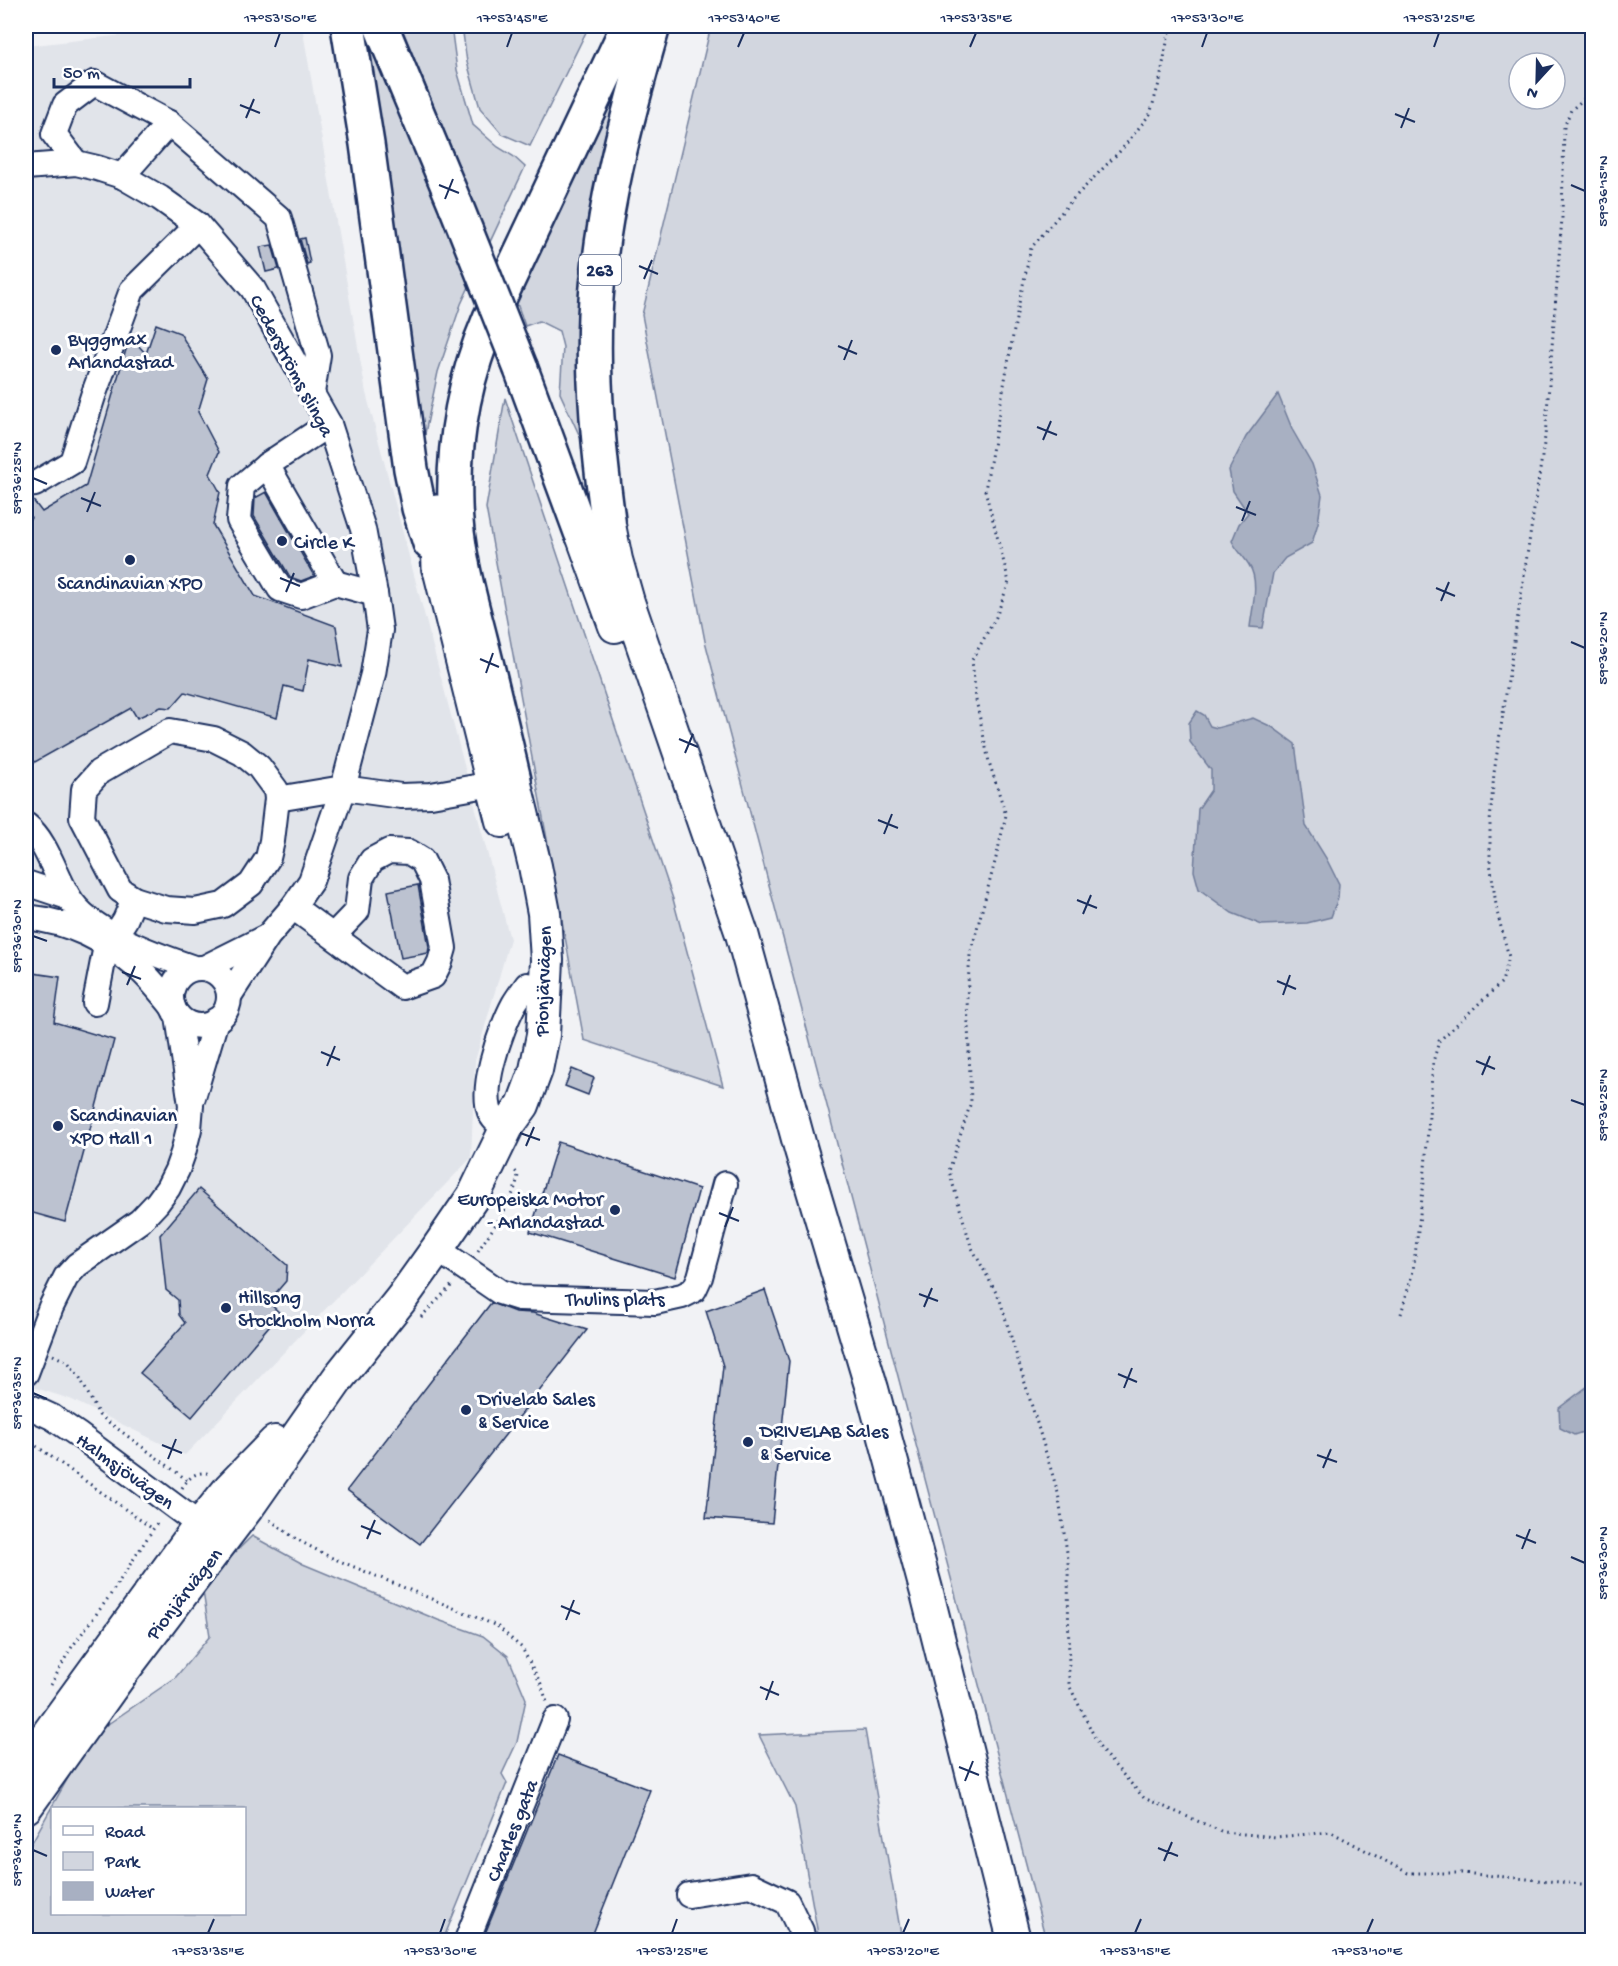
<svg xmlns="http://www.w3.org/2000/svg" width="1618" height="1966" font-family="'Gochi Hand',sans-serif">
	<rect width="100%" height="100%" fill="#f1f2f5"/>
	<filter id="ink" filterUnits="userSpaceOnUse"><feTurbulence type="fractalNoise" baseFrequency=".0167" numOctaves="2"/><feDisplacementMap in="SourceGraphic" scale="12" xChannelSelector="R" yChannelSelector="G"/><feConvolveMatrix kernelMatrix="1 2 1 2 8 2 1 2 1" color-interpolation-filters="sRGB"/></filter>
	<g filter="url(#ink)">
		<path fill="#e1e4ea" d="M203,26h99l64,367 144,546 -35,122 -4,97 -286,297 -115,-56 -44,-14v-1339z"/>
		<g fill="#d2d6df" stroke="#76829e" stroke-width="1.5" fill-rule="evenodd">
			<path d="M401,26h50l6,44 16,55 25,22 15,9 12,11 -64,137 -23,68 -14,66 -49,-348 -10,-60 43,88 37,88 21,-22z"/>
			<path d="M462,26h127l-59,120 -28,-12 -22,-26 -13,-46z"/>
			<path d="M641,26l-53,428 -28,-61 3,-46 -4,-16 -20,-10 -14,5 -13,-37z"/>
			<path d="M711,26h881v1914h-546l-341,-1299 -63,-326zM1519,63h36v36h-36z"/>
			<path d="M505,398l168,501 50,187 -139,-46 -98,-532z"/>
			<path d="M252,1536l51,28 135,56 45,16 25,20 18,43 -9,43 -15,32 5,9 -64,157h-417v-87l66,-118 83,-57 35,-42 -8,-51zM52,1808h192v106h-192z"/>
			<path d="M865,1730l37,210h-83l-24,-133 -36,-72z"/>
		</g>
		<g fill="#a8b0c2" stroke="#707c9a" stroke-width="1.5">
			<path d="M1278,394l15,37 19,33 10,31 -4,28 -6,20 -27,15 -12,15 -10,55 -13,-1c2,-18 10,-46 -1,-62 -5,-9 -12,-14 -17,-24l7,-17 9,-11 -15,-22 -4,-21 17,-33z"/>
			<path d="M1197,711l7,4 6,11 7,2 36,-10 19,9 23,17 11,82 20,32 13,26 -1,14 -7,19 -24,6 -45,2 -30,-12 -33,-24 -5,-18 4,-62 13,-19v-20l-21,-28 -1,-19z"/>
			<path d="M1592,1383v46l-18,6 -14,-7 -1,-20z"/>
		</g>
		<g fill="#bcc2d0" stroke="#1b2f5e" stroke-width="1.5">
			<path d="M305,238l5,25 -3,1 -7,-25z"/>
			<path d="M272,245l7,24 -13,3 -6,-25z"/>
			<path d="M156,324l24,9 28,46 -10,33 21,40 -9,22 10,18 -7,33 42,71 81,30 6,41 -33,-8 -6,32 -19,-5 -7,32 -92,-26 -14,16 -10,-1 -24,11 -6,-10 -105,59v-246l5,-3 -5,-19h6l10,13 44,-26 44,-150 16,18z"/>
			<path d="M266,492l48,84 -13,5 -11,-4 -32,-54 -4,-7 1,-18z"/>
			<path d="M418,885l11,62 -1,6 -27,5 -13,-67z"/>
			<path d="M26,972l34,5 -6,45 60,18 -49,182 -39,-11z"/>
			<path d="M572,1069l22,9 -6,17 -23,-9z"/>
			<path d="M558,1142l141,47 -24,88 -145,-45z"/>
			<path d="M199,1189l88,76 -1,16 -18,21 12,11 -88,104 -52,-44 45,-50 -6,-8 -1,-15 -12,-10 -6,-55z"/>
			<path d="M765,1290l24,71 -17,162 -66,-5 17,-152 -17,-55z"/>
			<path d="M491,1303l24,9 18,1 54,17 -167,214 -73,-54z"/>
			<path d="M558,1755l92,35 -60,151h-108z"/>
		</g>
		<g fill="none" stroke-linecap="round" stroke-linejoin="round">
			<defs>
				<g id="minor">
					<path d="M76,163l-22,-29 11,-29 29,-22 75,40"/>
					<path d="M26,167l50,-4 21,5 25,8 38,22 38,27 55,64 76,135 34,105 12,65 5,36 -7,44 -30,114 -32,93 -18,26 -25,29 -39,60"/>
					<path d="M122,176l47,-53 110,95 39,137 -6,38"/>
					<path d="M329,424l-62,41 -25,21 -3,34 41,69 21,7 34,-13 40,11"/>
					<path d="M267,465l68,118"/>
					<path d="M26,485l9,-1 37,-22 21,-66 39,-106 66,-65"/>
					<path d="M170,731l44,8 28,14 17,14 17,23 1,9 -5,42 -4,17 -17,26 -28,21 -28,6 -29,-2 -32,-10 -14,-9 -38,-73 2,-28 15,-17z"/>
					<path d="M277,799l66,-11 58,8 30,-1 78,-14"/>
					<path d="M26,825c21,17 28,48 42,71 20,36 88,59 126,72"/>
					<path d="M26,883l42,14"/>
					<path d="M293,907l109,80 31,-11 7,-14 4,-14 -12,-68 -10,-20 -13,-8 -20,-1 -17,9 -11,18 -4,33 -24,25"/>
					<path d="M26,917c45,5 78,22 112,51 13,11 24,26 35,39"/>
					<path d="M204,968l62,-31"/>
					<circle cx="200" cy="997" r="29"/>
					<path d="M95,1003l10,-52 20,-31 9,-21"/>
					<path d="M193,1097l23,-77"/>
					<path d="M507,1127c-4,-2 -9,-4 -12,-7 -21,-20 7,-94 19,-116 4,-7 9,-13 13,-19"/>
					<path d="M437,1249l63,43 19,6 136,4 27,-6 12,-6 6,-13 25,-93"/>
					<path d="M26,1373l25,-66 15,-30 11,-12 63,-44 17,-18 11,-15 9,-18 6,-17 6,-24 2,-24 -13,-89"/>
					<path d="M26,1405l26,12 25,17 136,101"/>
					<path d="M689,1895l62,-10 36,17 14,29 2,9"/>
					<path d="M467,1940l88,-220"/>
				</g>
				<g id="major">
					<path d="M608,520l8,40 12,42 114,332 59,216 71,239 55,204 87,347"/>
					<path d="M581,532l34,94"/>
					<path d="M439,568l63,253"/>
					<path d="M26,1764l174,-239 30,-37 45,-46"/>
					<path d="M26,1807l97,-136 127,-167 89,-127 63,-79 35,-49 37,-54 33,-68 16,-22 13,-35 7,-35 4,-75 -3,-47 -9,-47 -21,-86"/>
				</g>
				<g id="highway">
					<path d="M348,26l19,118 44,325 8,39 11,35"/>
					<path d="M381,26l75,180"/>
					<path d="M521,369l60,163"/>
					<path d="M437,512l2,56"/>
					<path d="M608,520c-9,-68 -16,-137 -13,-205 5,-99 31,-195 58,-289"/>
					<path d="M514,780c-11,-47 -22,-95 -34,-142 -11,-43 -24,-89 -25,-134 -2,-63 10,-128 35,-186l138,-292"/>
				</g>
			</defs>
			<use href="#minor" stroke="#1b2f5e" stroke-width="28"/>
			<use href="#major" stroke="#1b2f5e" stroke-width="36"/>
			<use href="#highway" stroke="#1b2f5e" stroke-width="38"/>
			<g stroke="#1b2f5e" stroke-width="3" stroke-dasharray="1.5 4.5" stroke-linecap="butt">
				<path d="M1170,26l-10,54 -10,34 -28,35 -49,50 -42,49 -13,60 -33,182 24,92 -13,35 -24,43 4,40 13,62 17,53 -10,43 -26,97 -3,43 4,104 -22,69 22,75 29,54 58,193 10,66 1,126 32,65 43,48 79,34 53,5 55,-5 77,41h54l130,12"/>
				<path d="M478,1251c13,-21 38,-52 40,-77l-5,-5"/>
				<path d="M1401,1314l12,-43 11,-89 9,-120 6,-21 63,-59 7,-25 -12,-45 -7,-50v-40l4,-49 51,-336 17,-219 2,-91 7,-17 21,-18"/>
				<path d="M421,1317l31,-32"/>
				<path d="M53,1355l15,7 12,16 19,37 88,65"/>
				<path d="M26,1440l13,8 114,81"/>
				<path d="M182,1488c7,-11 15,-18 29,-14"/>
				<path d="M270,1520l26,19 34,18 167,69 25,22 19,36 6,18"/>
				<path d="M51,1685l18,-34 40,-54 50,-77"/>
			</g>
			<use href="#minor" stroke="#fff" stroke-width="24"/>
			<use href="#major" stroke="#fff" stroke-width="32"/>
			<use href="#highway" stroke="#fff" stroke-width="33"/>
			<defs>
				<path id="highway-bridge" d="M456,206l65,163"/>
			</defs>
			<use href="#highway-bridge" stroke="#1b2f5e" stroke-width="38" stroke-linecap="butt"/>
			<use href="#highway-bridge" stroke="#fff" stroke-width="33"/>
		</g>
	</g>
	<path fill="none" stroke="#1b2f5e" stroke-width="2" d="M275,47l5,-14M507,47l5,-14M738,47l6,-14M970,47l6,-14M1202,47l5,-14M1434,47l5,-14M240,105l20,8M1395,114l20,8M246,118l8,-19M1401,128l8,-20M439,185l20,8M1571,185l14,6M445,199l8,-20M639,266l19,8M644,279l8,-19M838,346l19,8M844,360l8,-20M1037,427l20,8M1043,440l8,-19M33,478l14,6M81,498l20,8M1236,507l20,8M87,512l8,-20M1242,521l8,-20M280,578l20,8M1436,588l19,8M286,592l8,-19M1441,601l8,-19M1571,642l14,6M480,659l19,8M486,673l7,-20M679,739l19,8M685,753l8,-19M878,820l20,8M884,834l8,-20M1077,900l20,8M1083,914l8,-19M33,936l14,5M122,972l19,7M1277,981l19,8M127,985l8,-19M1283,995l7,-20M321,1052l19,8M1476,1061l19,8M327,1066l8,-20M1482,1075l8,-19M1571,1100l14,5M520,1133l20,7M526,1146l8,-19M719,1213l20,8M725,1227l8,-20M919,1294l19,7M924,1307l8,-19M1118,1374l19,8M1124,1388l8,-20M33,1393l14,6M162,1445l20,8M1317,1455l20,7M168,1459l8,-20M1323,1468l8,-19M361,1526l20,8M1516,1535l20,8M367,1539l8,-19M1522,1549l8,-20M1571,1557l14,6M561,1606l19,8M566,1620l8,-20M760,1687l19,8M766,1700l7,-19M959,1767l20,8M965,1781l8,-20M1158,1848l20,8M33,1850l14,6M1164,1861l8,-19M208,1933l6,-14M440,1933l5,-14M672,1933l5,-14M903,1933l6,-14M1135,1933l6,-14M1367,1933l6,-14"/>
	<g fill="#1b2f5e" stroke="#fff" stroke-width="2">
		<circle cx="56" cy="350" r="6"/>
		<circle cx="282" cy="541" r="6"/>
		<circle cx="130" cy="560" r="6"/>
		<circle cx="58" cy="1126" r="6"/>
		<circle cx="615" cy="1210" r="6"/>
		<circle cx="226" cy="1308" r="6"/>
		<circle cx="466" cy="1410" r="6"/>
		<circle cx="748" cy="1442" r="6"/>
	</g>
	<g text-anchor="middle" stroke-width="6" stroke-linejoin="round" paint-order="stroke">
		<rect fill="#fff" stroke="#5f6d8e" stroke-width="1.5" x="579" y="255" width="42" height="30" rx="4.5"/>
		<g font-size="18" font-weight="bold" fill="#1b2f5e">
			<text x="600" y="276">263</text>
		</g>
		<g font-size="20" fill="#1b2f5e" stroke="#fff" text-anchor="start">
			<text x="68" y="345">Byggmax<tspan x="68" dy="23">Arlandastad</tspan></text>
			<text x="294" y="548">Circle K</text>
			<text x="130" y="589" text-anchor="middle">Scandinavian XPO</text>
			<text x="70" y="1121">Scandinavian<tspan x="70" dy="23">XPO Hall 1</tspan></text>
			<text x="603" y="1205" text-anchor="end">Europeiska Motor<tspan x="603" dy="23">- Arlandastad</tspan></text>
			<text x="238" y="1303">Hillsong<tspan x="238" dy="23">Stockholm Norra</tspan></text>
			<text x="478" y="1405">Drivelab Sales<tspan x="478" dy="23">&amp; Service</tspan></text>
			<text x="760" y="1437">DRIVELAB Sales<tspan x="760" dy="23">&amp; Service</tspan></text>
		</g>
		<g font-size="20" fill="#1b2f5e" stroke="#fff">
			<text transform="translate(293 365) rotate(62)" y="7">Cederströms slinga</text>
			<text transform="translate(542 981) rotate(-88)" y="7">Pionjärvägen</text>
			<text x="615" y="1305">Thulins plats</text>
			<text transform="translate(126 1470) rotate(36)" y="7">Halmsjövägen</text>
			<text transform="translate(183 1593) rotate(-52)" y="7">Pionjärvägen</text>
			<text transform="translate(511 1830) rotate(-68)" y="7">Charles gata</text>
		</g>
	</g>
	<rect width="1618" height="1966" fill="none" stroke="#fff" stroke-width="66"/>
	<rect x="51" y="1807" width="195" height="108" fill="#ffffff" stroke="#a4acbf" stroke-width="1.5"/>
	<rect x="63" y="1826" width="30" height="9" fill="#ffffff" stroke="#a4acbf" stroke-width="1.5"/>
	<text x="105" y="1837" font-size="18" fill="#1b2f5e">Road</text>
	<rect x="63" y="1852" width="30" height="18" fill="#d2d6df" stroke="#a4acbf" stroke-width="1.5"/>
	<text x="105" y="1867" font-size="18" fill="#1b2f5e">Park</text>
	<rect x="63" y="1882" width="30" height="18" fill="#a8b0c2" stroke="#a4acbf" stroke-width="1.5"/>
	<text x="105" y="1897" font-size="18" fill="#1b2f5e">Water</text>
	<g transform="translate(1537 81) rotate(202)"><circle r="28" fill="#ffffff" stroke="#a4acbf" stroke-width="1.5"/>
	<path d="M0-4.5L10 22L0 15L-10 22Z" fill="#1b2f5e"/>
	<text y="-9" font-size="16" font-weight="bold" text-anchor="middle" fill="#1b2f5e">N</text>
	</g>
	<path d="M54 78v9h136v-9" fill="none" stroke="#1b2f5e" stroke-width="3"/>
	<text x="63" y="78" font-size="18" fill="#1b2f5e" stroke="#ffffff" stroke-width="4.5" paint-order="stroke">50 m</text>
	<rect x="33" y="33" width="1552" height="1900" fill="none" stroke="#1b2f5e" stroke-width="2"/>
	<g font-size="15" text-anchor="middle" fill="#1b2f5e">
		<text x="280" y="22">17°53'50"E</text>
		<text x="512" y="22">17°53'45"E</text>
		<text x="744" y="22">17°53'40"E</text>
		<text x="976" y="22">17°53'35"E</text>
		<text x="1207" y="22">17°53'30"E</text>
		<text x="1439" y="22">17°53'25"E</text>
		<text transform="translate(1602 191) rotate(-90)" y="5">59°36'15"N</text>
		<text transform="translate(16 478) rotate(-90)" y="5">59°36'25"N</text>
		<text transform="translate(1602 648) rotate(-90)" y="5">59°36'20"N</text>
		<text transform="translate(16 936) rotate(-90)" y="5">59°36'30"N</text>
		<text transform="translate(1602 1105) rotate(-90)" y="5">59°36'25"N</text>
		<text transform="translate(16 1393) rotate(-90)" y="5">59°36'35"N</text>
		<text transform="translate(1602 1563) rotate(-90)" y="5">59°36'30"N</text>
		<text transform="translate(16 1850) rotate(-90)" y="5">59°36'40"N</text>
		<text x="208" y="1955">17°53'35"E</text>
		<text x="440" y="1955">17°53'30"E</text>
		<text x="672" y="1955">17°53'25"E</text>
		<text x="903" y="1955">17°53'20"E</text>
		<text x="1135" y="1955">17°53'15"E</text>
		<text x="1367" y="1955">17°53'10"E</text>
	</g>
</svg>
